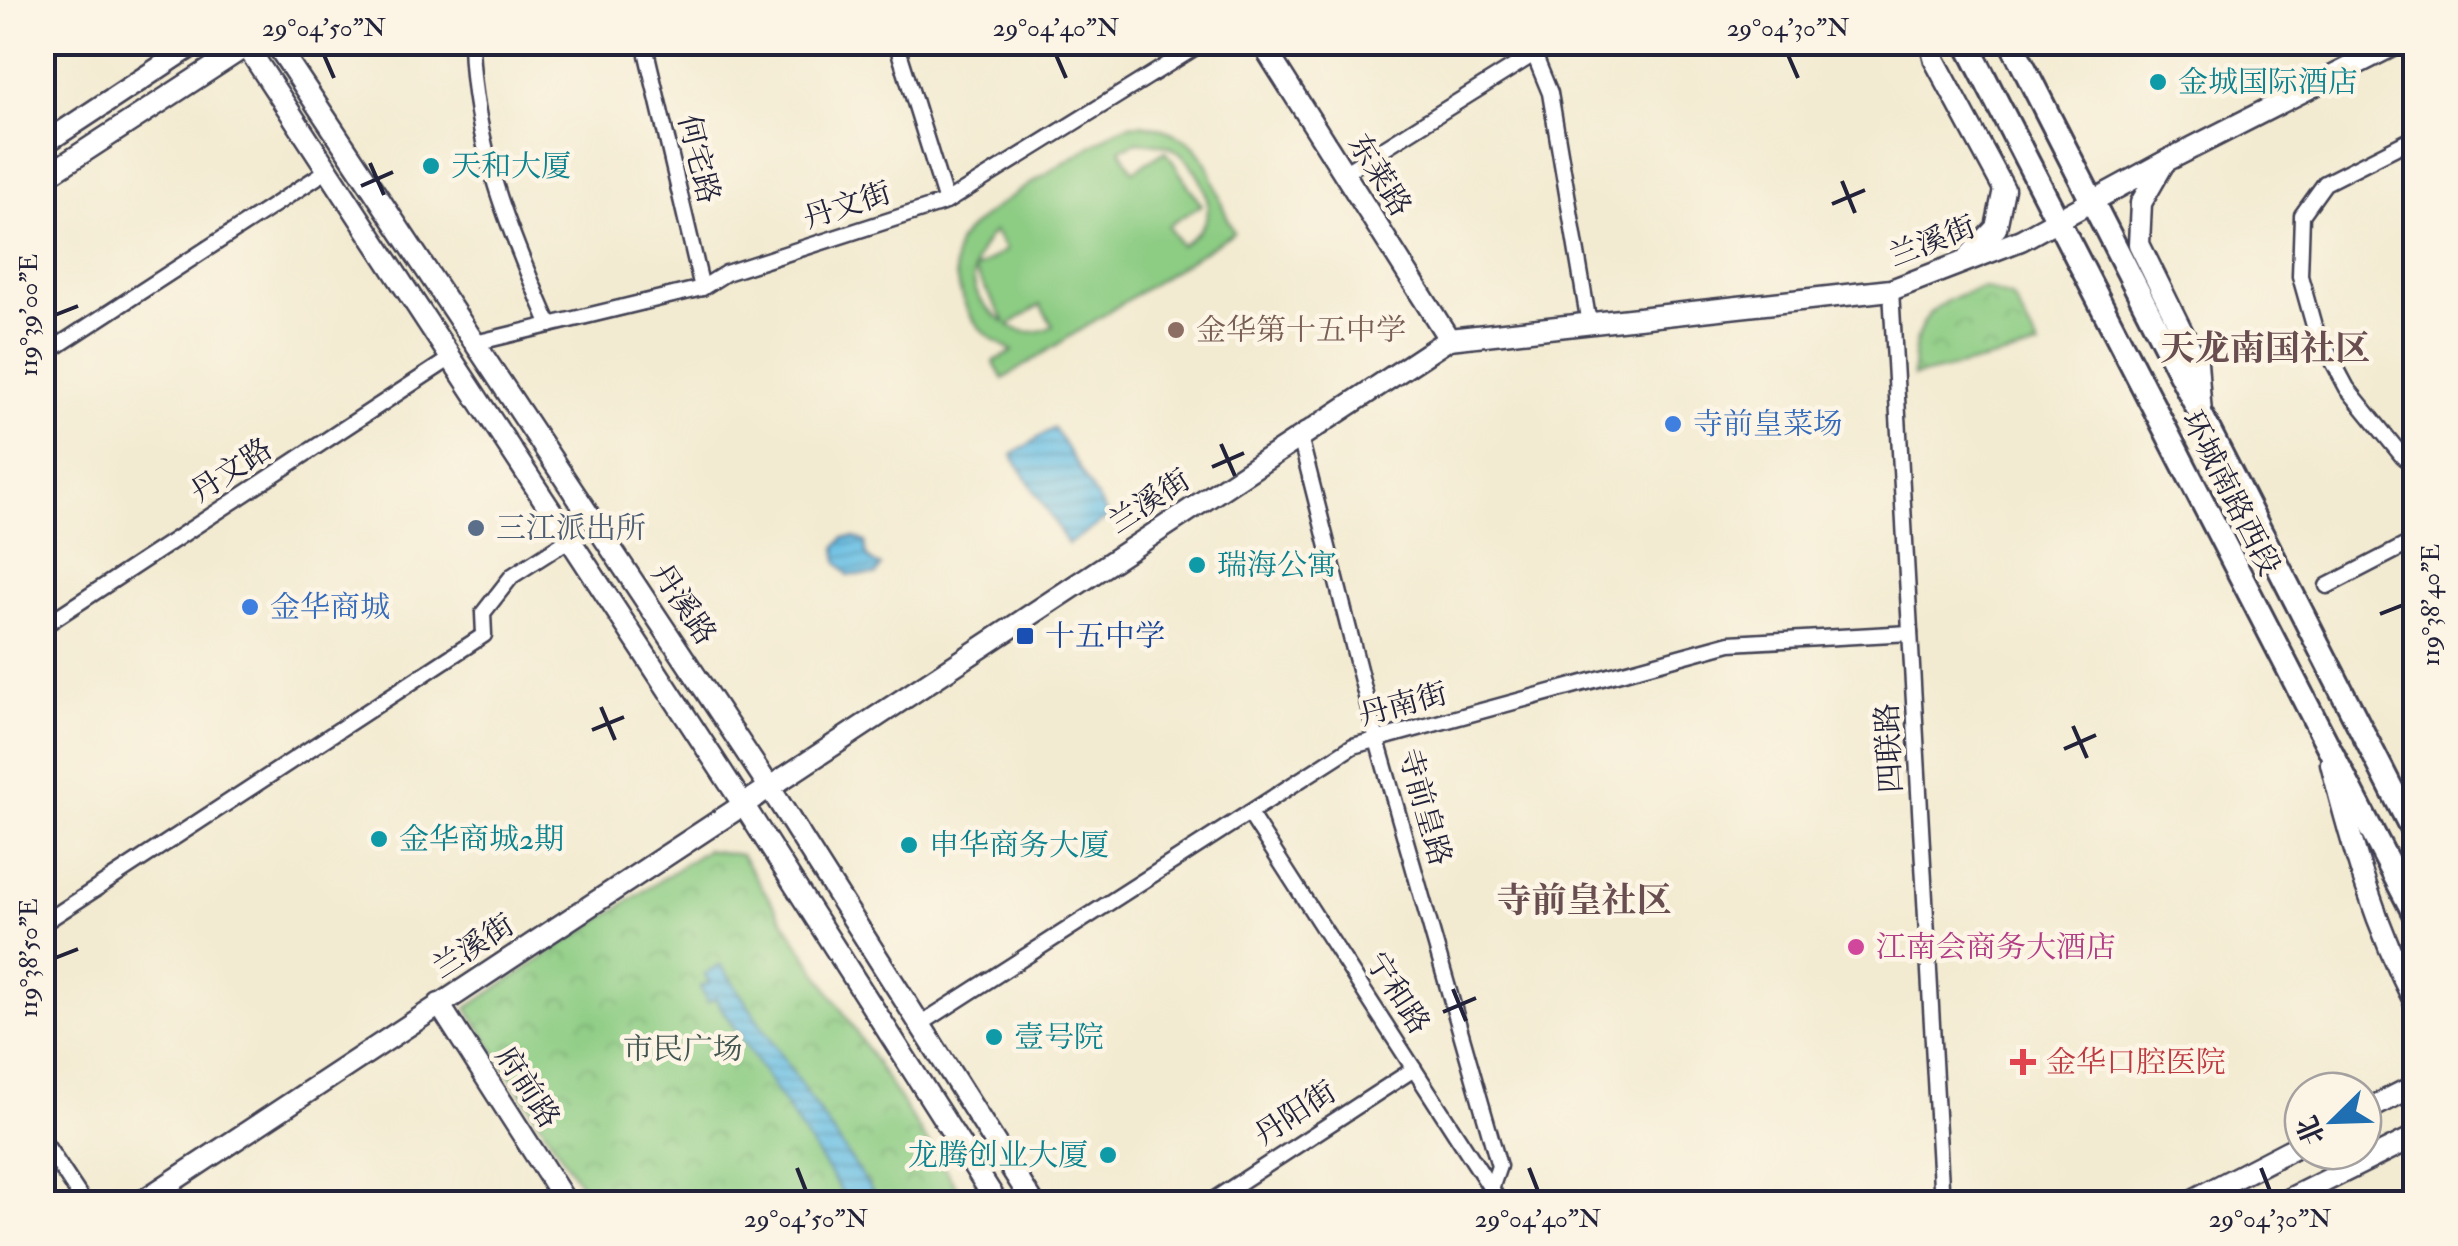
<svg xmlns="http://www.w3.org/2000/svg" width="2458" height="1246" font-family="'IM FELL Double Pica','Noto Serif SC',serif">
	<defs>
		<pattern id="park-crowns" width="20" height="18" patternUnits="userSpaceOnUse" patternTransform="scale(2.5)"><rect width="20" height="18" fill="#8ccc83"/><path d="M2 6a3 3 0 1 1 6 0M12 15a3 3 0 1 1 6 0" fill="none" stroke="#78af72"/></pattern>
		<pattern id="water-rules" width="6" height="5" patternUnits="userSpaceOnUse" patternTransform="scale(2.5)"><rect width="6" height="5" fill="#68bfe5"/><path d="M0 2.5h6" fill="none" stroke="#559bbb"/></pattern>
	</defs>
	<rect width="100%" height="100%" fill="#fcf5e5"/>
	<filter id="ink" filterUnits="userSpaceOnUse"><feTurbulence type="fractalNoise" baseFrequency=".01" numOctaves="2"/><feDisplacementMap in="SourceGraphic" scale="20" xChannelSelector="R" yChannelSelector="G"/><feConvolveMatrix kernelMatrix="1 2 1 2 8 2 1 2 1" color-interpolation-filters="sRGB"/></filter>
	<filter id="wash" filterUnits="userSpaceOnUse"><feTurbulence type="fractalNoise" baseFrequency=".0048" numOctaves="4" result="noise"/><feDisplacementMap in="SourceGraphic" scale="40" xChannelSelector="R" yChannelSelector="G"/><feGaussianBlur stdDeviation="2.25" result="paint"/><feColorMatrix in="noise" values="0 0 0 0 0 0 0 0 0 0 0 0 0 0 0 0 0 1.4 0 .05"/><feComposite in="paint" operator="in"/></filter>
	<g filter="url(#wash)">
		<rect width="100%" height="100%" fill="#f3ebd1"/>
		<g fill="url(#park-crowns)" stroke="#57775f" stroke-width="2.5">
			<path d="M1984,288l29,10 26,50 -126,29c-1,-57 18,-77 71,-89z"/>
			<path d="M706,850l35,5 226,348h-375l-125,-195z"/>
		</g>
		<path fill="#8ccc83" stroke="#57775f" stroke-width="2.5" fill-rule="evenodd" d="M1141,124c77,13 64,52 93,108l-231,147 -10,-17 20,-11c-26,-13 -41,-26 -51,-54 -6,-17 -11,-36 -4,-53 11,-28 127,-93 157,-113l14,-6zM1137,142c11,1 22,1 33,5 23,11 47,51 34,76 -5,10 -15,17 -23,23l-13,-20 33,-21 -35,-54 -33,20 -13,-22zM994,231l12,19 -32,20 32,53c-41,-25 -41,-58 -12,-92zM1040,305l13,21c-14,7 -31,9 -44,-1z"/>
		<g fill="url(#water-rules)" stroke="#457090" stroke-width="2.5">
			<path d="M1054,428l55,89 -41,27 -56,-89z"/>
			<path d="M854,537l11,5c0,14 3,19 16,24l-5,9h-28l-10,-13 -2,-14 7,-10z"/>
			<path d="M721,965l159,238h-31l-134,-205 -7,4 -8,-15 9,-4 -4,-9z"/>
		</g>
	</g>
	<g filter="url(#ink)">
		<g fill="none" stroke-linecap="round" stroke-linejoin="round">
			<defs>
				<g id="street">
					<path d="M471,42c2,101 39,192 79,283"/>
					<path d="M644,42l58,246"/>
					<path d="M896,42l50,160"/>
					<path d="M1534,54l16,39 39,231"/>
					<path d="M2416,137l-91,46 -23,32 -2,61 14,50 33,62 56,69 13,10"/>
					<path d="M1344,173l190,-119 35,-12"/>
					<path d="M1891,290l51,914"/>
					<path d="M475,343l227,-55 24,-15 220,-71 258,-160"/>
					<path d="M42,356l286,-186"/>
					<path d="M1300,437l77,303 122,426 -8,23"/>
					<path d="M2327,586l89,-46"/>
					<path d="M42,627l409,-269"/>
					<path d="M1249,813l252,391"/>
					<path d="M42,924l442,-289 -1,-22 29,-37 58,-37"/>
					<path d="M922,1023l431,-277 377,-103 180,-10"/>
					<path d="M42,1139l43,65"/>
					<path d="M1207,1204l207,-135"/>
				</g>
				<g id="secondary">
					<path d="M244,42l499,762 255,400"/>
					<path d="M275,42l495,746 264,416"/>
					<path d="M1261,42l188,297"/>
					<path d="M1930,42l5,19 69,128 -8,39 -27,28"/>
					<path d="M42,145l156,-103"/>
					<path d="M2164,163l-23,40 -2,41 58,118 4,52"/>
					<path d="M42,179l210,-137"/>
					<path d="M2331,763c21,84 45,165 85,242"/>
					<path d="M439,1004l128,200"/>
					<path d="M2363,1112l53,-27"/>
					<path d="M138,1204l1311,-865 442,-49 130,-50 145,-79 234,-119"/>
					<path d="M2185,1204l118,-61"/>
					<path d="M2279,1204l137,-68"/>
				</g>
				<g id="primary">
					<path d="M1966,42l450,875"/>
					<path d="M2011,42l405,795"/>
				</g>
			</defs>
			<use href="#street" stroke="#414052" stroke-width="19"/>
			<use href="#secondary" stroke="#414052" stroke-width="25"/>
			<use href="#primary" stroke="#414052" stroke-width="28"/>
			<use href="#street" stroke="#fff" stroke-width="14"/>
			<use href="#secondary" stroke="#fff" stroke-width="20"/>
			<use href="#primary" stroke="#fff" stroke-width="22"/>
		</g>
	</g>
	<path fill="none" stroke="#22223b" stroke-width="4" d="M324,55l10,23M1056,55l10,23M1788,55l10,23M370,163l14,32M1842,181l13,32M361,186l32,-14M1832,204l33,-14M55,315l23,-9M1221,444l14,32M1212,467l32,-14M2380,614l23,-9M601,707l14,33M2073,726l14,32M592,730l32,-13M2064,749l32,-14M55,958l23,-9M1453,989l13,32M1443,1012l33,-14M797,1168l9,23M1529,1168l9,23M2261,1168l9,23"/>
	<g fill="#0f9aa8" stroke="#fcf5e5" stroke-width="4">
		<circle cx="2158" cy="82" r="10"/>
		<circle cx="431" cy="166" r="10"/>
		<circle cx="1197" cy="565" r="10"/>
		<circle cx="379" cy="839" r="10"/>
		<circle cx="909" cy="845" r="10"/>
		<circle cx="994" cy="1037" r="10"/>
		<circle cx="1108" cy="1155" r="10"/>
	</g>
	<circle fill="#8d6e63" stroke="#fcf5e5" stroke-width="4" cx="1176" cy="330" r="10"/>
	<g fill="#3f7fe0" stroke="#fcf5e5" stroke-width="4">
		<circle cx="1673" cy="424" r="10"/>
		<circle cx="250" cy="607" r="10"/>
	</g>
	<circle fill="#5c6f8a" stroke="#fcf5e5" stroke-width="4" cx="476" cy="528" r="10"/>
	<rect fill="#1a4fb4" stroke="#fcf5e5" stroke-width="4" x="1015" y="626" width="20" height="20" rx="5"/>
	<circle fill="#d1479c" stroke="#fcf5e5" stroke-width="4" cx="1856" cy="947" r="10"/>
	<path fill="#e0444e" stroke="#fcf5e5" stroke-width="4" d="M2018 1047h10v10h10v10h-10v10h-10v-10h-10v-10h10z"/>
	<g text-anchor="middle" stroke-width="9" stroke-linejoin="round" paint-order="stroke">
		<g font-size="30" fill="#0d838f" stroke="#fcf5e5" text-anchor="start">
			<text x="2178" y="92">金城国际酒店</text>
			<text x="451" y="176">天和大厦</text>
			<text x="1217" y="575">瑞海公寓</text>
			<text x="399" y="849">金华商城2期</text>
			<text x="929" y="855">申华商务大厦</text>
			<text x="1014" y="1047">壹号院</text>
			<text x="1088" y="1165" text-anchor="end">龙腾创业大厦</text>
		</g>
		<g font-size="30" fill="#22223b" stroke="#fcf5e5">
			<text transform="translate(699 159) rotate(76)" y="10">何宅路</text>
			<text transform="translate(1380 175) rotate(58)" y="10">东莱路</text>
			<text transform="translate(847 205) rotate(-18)" y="10">丹文街</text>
			<text transform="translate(1932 241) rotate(-21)" y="10">兰溪街</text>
			<text transform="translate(231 470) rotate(-33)" y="10">丹文路</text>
			<text transform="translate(2231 493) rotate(63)" y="10">环城南路西段</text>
			<text transform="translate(1149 501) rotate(-33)" y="10">兰溪街</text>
			<text transform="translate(684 604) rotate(56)" y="10">丹溪路</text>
			<text transform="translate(1403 704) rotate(-15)" y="10">丹南街</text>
			<text transform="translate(1889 748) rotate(-93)" y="10">四联路</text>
			<text transform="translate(1425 807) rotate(74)" y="10">寺前皇路</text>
			<text transform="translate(473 946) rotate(-33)" y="10">兰溪街</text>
			<text transform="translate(1398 993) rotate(57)" y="10">宁和路</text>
			<text transform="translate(528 1087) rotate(57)" y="10">府前路</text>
			<text transform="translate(1295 1113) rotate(-33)" y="10">丹阳街</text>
		</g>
		<g font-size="30" fill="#785e54" stroke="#fcf5e5" text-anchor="start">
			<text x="1196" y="340">金华第十五中学</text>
		</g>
		<g font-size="30" fill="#366cbe" stroke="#fcf5e5" text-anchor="start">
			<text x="1693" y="434">寺前皇菜场</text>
			<text x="270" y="617">金华商城</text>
		</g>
		<g font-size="30" fill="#4e5e75" stroke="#fcf5e5" text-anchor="start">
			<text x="496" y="538">三江派出所</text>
		</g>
		<g font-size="30" fill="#164399" stroke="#fcf5e5" text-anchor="start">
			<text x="1045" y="646">十五中学</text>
		</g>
		<g font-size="30" fill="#b23c85" stroke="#fcf5e5" text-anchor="start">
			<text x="1876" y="957">江南会商务大酒店</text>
		</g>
		<g font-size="30" fill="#425551" stroke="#fcf5e5">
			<text x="683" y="1059">市民广场</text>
		</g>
		<g font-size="30" fill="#be3a42" stroke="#fcf5e5" text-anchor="start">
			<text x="2046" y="1072">金华口腔医院</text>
		</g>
		<g font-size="35" font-weight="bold" fill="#694e51" stroke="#fcf5e5">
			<text x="2265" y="360">天龙南国社区</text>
			<text x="1584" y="912">寺前皇社区</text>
		</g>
	</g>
	<rect width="2458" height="1246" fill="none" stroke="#fcf5e5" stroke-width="110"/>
	<g transform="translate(2333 1121) rotate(247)"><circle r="48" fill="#fcf5e5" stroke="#a5a1a1" stroke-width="2.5"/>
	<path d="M0-8L18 38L0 25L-18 38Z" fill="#1f6fb2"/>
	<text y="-15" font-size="28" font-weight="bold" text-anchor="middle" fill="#22223b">北</text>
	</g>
	<rect x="55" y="55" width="2348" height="1136" fill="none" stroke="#22223b" stroke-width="4"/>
	<g font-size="25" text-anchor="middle" fill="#22223b">
		<text x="324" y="36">29°04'50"N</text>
		<text x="1056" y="36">29°04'40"N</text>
		<text x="1788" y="36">29°04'30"N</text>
		<text transform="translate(28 315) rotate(-90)" y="9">119°39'00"E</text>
		<text transform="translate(2430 605) rotate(-90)" y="9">119°38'40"E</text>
		<text transform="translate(28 958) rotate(-90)" y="9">119°38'50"E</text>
		<text x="806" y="1227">29°04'50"N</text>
		<text x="1538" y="1227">29°04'40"N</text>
		<text x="2270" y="1227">29°04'30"N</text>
	</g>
</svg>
